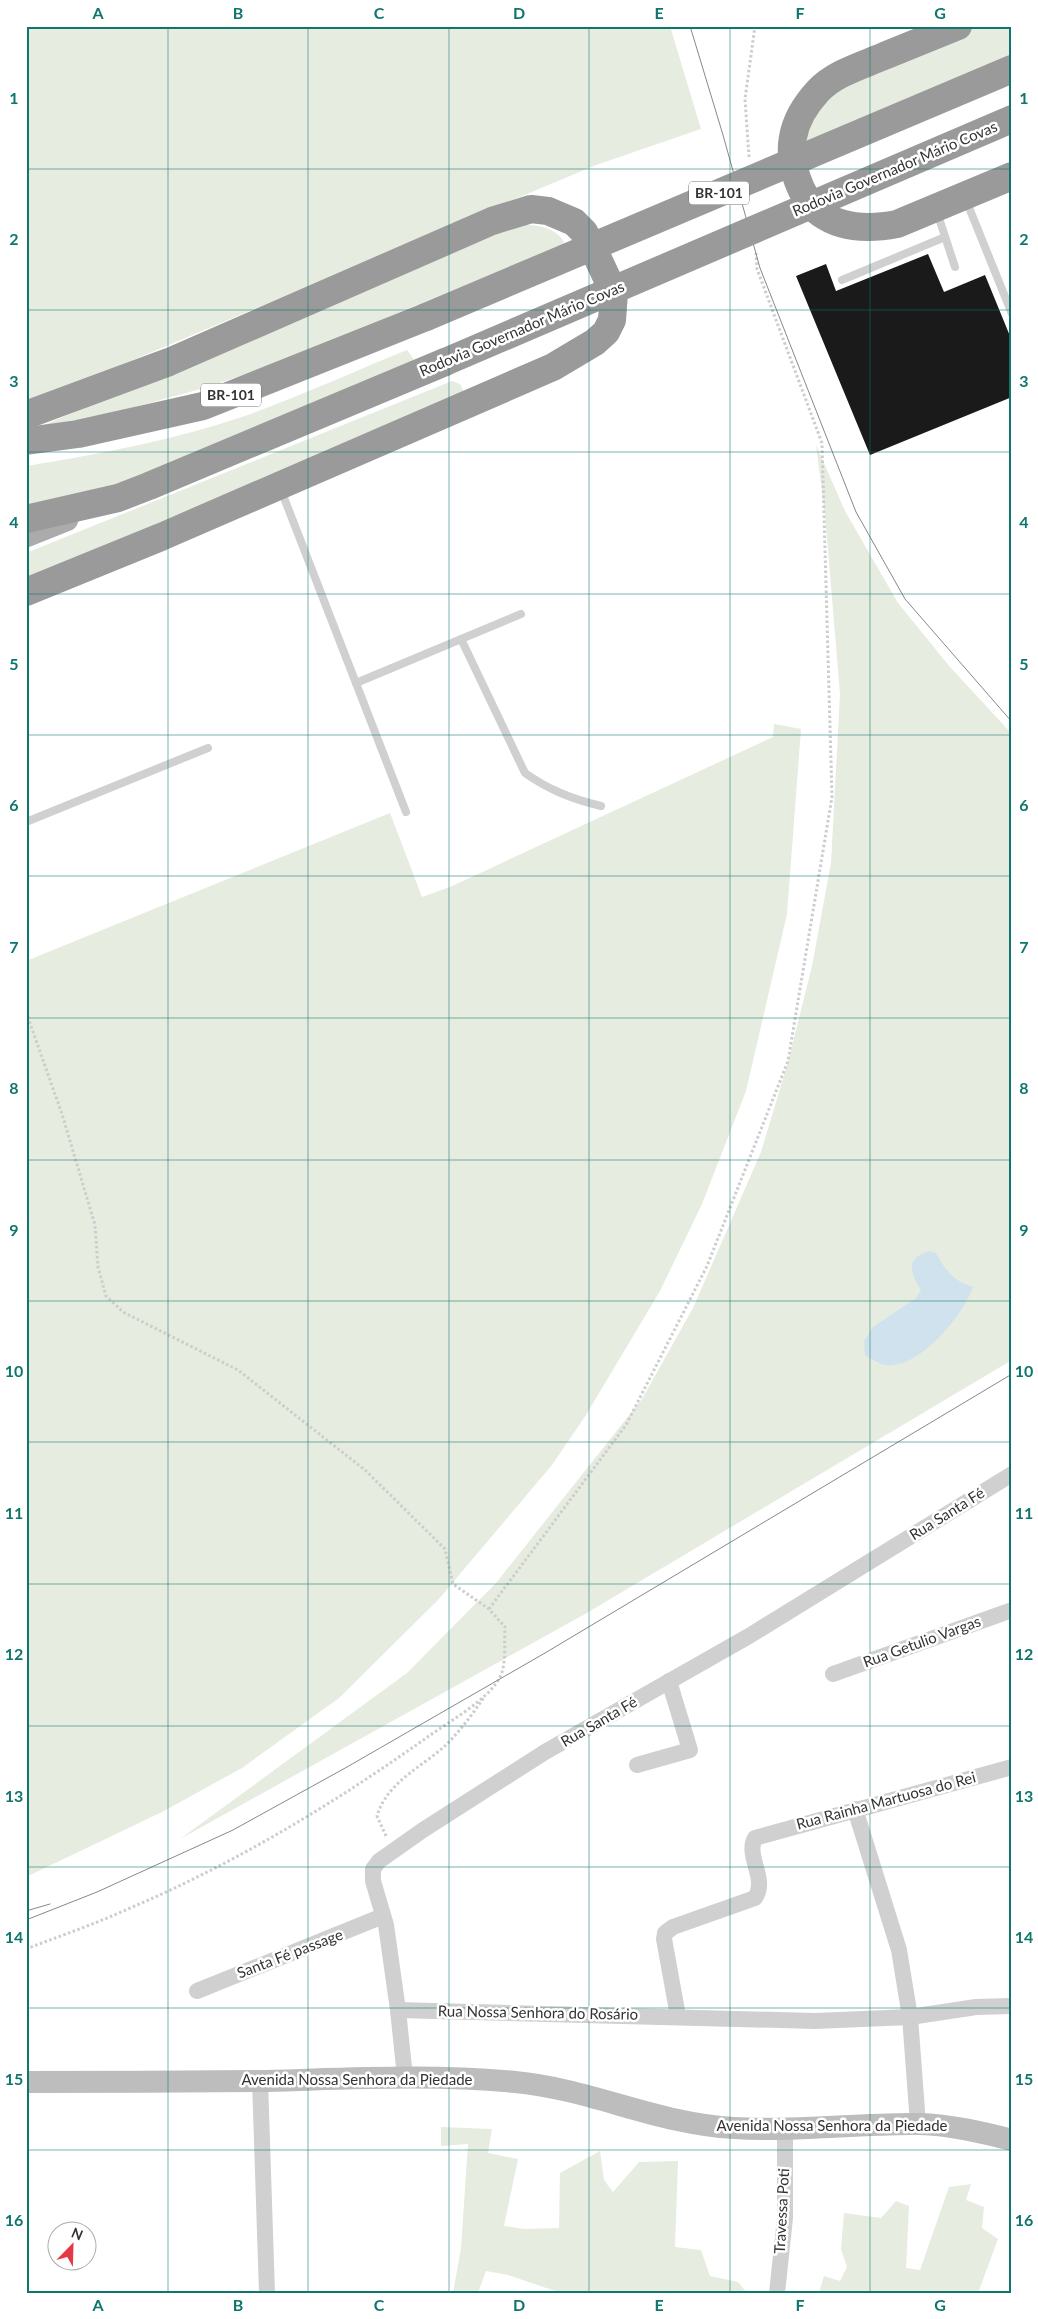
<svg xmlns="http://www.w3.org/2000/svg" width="1038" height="2319" font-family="Lato,sans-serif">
	<rect width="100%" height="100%" fill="#fff"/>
	<g fill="#e6ecdf">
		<path d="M26,26h644l31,103 -105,36 -570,240z"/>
		<path d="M958,26h54v34l-211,87 22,-52z"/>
		<path d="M525,225c16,0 33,4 40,19l-298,123 -63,21 -109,30 -51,7 469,-198z"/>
		<path d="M407,350l8,11 -251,107 -78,28 -60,15v-45c74,-12 148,-26 219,-50 55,-20 108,-44 162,-66z"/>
		<path d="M452,381l8,3 4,8 -1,3 -437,185v-27z"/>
		<path d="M816,445l29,66 53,92 52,64 62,67v626l-427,254 -405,225 227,-166 89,-90 146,-184 51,-91 68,-156 27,-90 24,-96 19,-103 9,-169 -15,-180z"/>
		<path d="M774,724l27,5 -14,185 -41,177 -44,113 -42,87 -74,124 -34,50 -114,135 -99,98 -97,70 -80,44 -136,65v-916l364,-148 32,84 28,-10 323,-150z"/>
		<path d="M441,2127l51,2 -4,24 30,6 -14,67 20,3 35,-1 1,-55 40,-22 4,29 9,12 26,-30 39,-1 -3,86 26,3 9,26 28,6 9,11h-186l-53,-18 -22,-4 -8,22h-25l8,-45 7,-104 -27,2z"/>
		<path d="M971,2184l-5,16 18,7 -2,21 16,11 -20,54h-159l5,-17 16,5 7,-14 -6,-18 3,-36 37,5 15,-17 13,5 -3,62 14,2 29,-83z"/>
	</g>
	<path fill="#cfe2ee" d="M930,1251l6,2c10,18 17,28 37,34 -10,28 -48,74 -79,78 -11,2 -19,-4 -29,-10l-1,-14 9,-14 43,-29 5,-8c-11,-17 -16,-33 9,-39z"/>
	<path fill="#1a1a1a" d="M928,254l16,38 41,-17 27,66v56l-142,58 -74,-179 30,-12 10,27z"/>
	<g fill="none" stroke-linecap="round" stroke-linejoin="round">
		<g stroke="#cdcdcd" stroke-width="3" stroke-dasharray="2.5 2.5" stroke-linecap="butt">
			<path d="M749,157l-4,-58 10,-73"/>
			<path d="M26,1012l36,102 33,111 3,42 8,29 17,16 115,58 127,100 80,79 8,35 36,25 16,18c-1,15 2,39 -6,52 -13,22 -49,42 -70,57 -94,67 -195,128 -301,173 -33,15 -68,27 -102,40"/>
			<path d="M489,1609l137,-184 81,-159 81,-205 44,-264 -10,-354 -65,-174 -1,-16"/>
			<path d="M386,1836l-9,-20c10,-34 45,-49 69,-71 15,-15 27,-32 39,-49"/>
		</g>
		<g stroke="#d0d0d0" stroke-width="8">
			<path d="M966,200l46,114"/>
			<path d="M937,212l18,55"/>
			<path d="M842,280l103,-43"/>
			<path d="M281,490l125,322"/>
			<path d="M461,639l64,134c24,17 47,26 76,33"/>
			<path d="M356,683l165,-69"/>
			<path d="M26,822l182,-74"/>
		</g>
		<g stroke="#d0d0d0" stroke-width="16">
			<path d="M833,1674l179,-64"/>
			<path d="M637,1765l53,-15 -21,-69"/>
			<path d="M855,1809l44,141 11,67 8,107"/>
			<path d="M197,1991l186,-75"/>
			<path d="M398,2010l417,11 95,-4 66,-10 36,-1"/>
			<path d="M678,2016l-14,-77 1,-6 8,-6 82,-29c13,-19 -10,-42 0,-60l257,-71"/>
			<path d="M405,2077l-7,-67 -12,-85 -13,-44v-12l6,-8 44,-31 122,-78 204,-116 263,-162"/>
			<path d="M260,2081l7,212"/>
			<path d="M777,2293l8,-75v-89"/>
		</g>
		<path stroke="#bdbdbd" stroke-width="22" d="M26,2082c78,0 157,0 235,-1 84,-2 169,-7 254,1 75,7 143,42 219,46 62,4 123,-5 185,-4 32,1 62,8 93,16"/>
		<path stroke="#ababab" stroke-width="25" d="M26,535l40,-16"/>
		<g stroke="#9a9a9a" stroke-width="28">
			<path d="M958,26c-25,10 -49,20 -74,30 -23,10 -49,17 -66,35 -12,13 -22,29 -25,46 -5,24 7,62 27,76 22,16 51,16 77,11l115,-48"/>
			<path d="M26,415l143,-53 323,-141 39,-12 17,2 26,11 10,10 8,14 22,47 -2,27 -6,12 -11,10 -42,25 -392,170 -135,55"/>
			<path d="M26,441l52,-7 125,-28 223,-89"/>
			<path d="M26,519l92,-21 31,-12 296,-124"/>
		</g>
		<g stroke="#888" stroke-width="1">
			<path d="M690,26l33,109 37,133 96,244 49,87 107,123"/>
			<path d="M26,1911l24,-7"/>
			<path d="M26,1920l71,-28 136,-62 114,-63 198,-114 467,-279"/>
		</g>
		<g stroke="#9a9a9a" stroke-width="28">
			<path d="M426,317l586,-248"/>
			<path d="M445,362l567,-243"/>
		</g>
	</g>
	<path fill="none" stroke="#0f766e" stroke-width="1" stroke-opacity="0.55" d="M168,26v2267M308,26v2267M449,26v2267M589,26v2267M730,26v2267M870,26v2267M26,169h986M26,310h986M26,452h986M26,594h986M26,735h986M26,876h986M26,1018h986M26,1160h986M26,1301h986M26,1442h986M26,1584h986M26,1726h986M26,1867h986M26,2008h986M26,2150h986"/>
	<g text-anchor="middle" stroke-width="5" stroke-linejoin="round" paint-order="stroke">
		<g fill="#fff" stroke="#707070" stroke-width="1">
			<rect x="689" y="181.5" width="60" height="23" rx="4"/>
			<rect x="201" y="383.5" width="60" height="23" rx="4"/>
		</g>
		<g font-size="14" font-weight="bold" fill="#333">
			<text x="719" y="198">BR-101</text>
			<text x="231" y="400">BR-101</text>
		</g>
		<g font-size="15" fill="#333" stroke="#fff">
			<text transform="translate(895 169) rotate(-23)" y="5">Rodovia Governador Mário Covas</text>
			<text transform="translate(522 329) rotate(-23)" y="5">Rodovia Governador Mário Covas</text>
			<text transform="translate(947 1514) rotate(-32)" y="5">Rua Santa Fé</text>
			<text transform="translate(922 1642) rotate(-20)" y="5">Rua Getulio Vargas</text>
			<text transform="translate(599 1722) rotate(-30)" y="5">Rua Santa Fé</text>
			<text transform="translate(886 1801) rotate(-15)" y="5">Rua Rainha Martuosa do Rei</text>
			<text transform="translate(290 1954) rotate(-21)" y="5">Santa Fé passage</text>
			<text transform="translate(538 2013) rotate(1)" y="5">Rua Nossa Senhora do Rosário</text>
			<text x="357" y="2085">Avenida Nossa Senhora da Piedade</text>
			<text x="832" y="2131">Avenida Nossa Senhora da Piedade</text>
			<text transform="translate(782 2211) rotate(-87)" y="5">Travessa Poti</text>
		</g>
	</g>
	<rect width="1038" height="2319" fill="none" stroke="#ffffff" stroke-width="55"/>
	<g transform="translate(72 2246) rotate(23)"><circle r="24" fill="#ffffff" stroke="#adadad"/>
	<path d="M0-4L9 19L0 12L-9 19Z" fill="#e63946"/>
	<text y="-8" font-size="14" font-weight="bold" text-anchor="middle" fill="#333333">N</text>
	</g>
	<rect x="28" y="28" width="982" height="2264" fill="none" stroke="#0f766e" stroke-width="2"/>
	<g font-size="16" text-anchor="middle" font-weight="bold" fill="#0f766e">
		<text x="98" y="19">A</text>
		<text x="238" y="19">B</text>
		<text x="379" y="19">C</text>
		<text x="519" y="19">D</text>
		<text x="659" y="19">E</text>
		<text x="800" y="19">F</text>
		<text x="940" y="19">G</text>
		<text x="14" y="104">1</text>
		<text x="1024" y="104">1</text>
		<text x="14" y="245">2</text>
		<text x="1024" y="245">2</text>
		<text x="14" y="387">3</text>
		<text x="1024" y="387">3</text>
		<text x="14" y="528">4</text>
		<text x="1024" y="528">4</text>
		<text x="14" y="670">5</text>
		<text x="1024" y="670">5</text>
		<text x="14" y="811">6</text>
		<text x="1024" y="811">6</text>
		<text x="14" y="953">7</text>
		<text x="1024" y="953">7</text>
		<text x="14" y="1094">8</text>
		<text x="1024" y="1094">8</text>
		<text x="14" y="1236">9</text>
		<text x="1024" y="1236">9</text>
		<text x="14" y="1377">10</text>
		<text x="1024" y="1377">10</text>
		<text x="14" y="1519">11</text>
		<text x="1024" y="1519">11</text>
		<text x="14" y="1660">12</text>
		<text x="1024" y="1660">12</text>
		<text x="14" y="1802">13</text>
		<text x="1024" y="1802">13</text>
		<text x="14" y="1943">14</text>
		<text x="1024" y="1943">14</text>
		<text x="14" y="2085">15</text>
		<text x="1024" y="2085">15</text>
		<text x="14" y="2226">16</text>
		<text x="1024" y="2226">16</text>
		<text x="98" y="2311">A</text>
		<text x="238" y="2311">B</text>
		<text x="379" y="2311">C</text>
		<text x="519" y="2311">D</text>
		<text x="659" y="2311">E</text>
		<text x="800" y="2311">F</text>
		<text x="940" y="2311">G</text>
	</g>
</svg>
